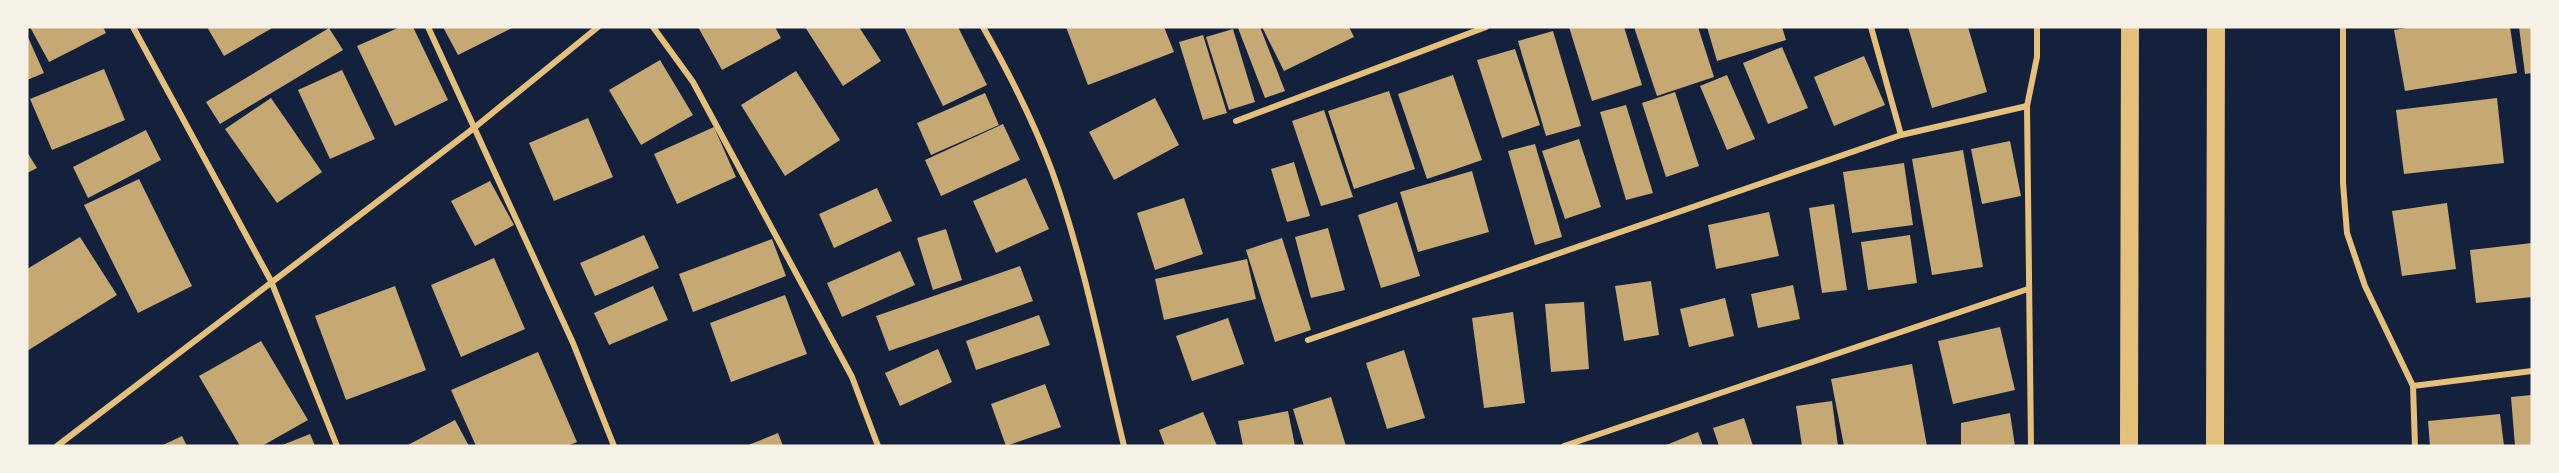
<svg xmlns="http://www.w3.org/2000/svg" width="2559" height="473" font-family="'Exo 2',sans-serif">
	<rect width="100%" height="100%" fill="#14213d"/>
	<g fill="#c6a872">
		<path d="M30,27h73l3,6 -57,29z"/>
		<path d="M207,27h67l-50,29z"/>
		<path d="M400,27h13l35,73 -53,26 -38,-80z"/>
		<path d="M443,27h71l-56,28z"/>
		<path d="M698,27h77l6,11 -59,32z"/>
		<path d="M805,27h54l22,34 -38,25z"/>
		<path d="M904,27h54l29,58 -44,21z"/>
		<path d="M1066,27h98l10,25 -86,33z"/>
		<path d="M1242,27h18l25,64 -20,7 -27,-70z"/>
		<path d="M1262,27h87l5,10 -70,34z"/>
		<path d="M1569,27h55l18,58 -50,16z"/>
		<path d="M1634,27h64l16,50 -57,19z"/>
		<path d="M1707,27h75l4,13 -69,21z"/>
		<path d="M1908,27h60l19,65 -55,16z"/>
		<path d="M2413,27h97l7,46 -112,18 -11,-61z"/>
		<path d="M2519,27h13v46l-7,1z"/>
		<path d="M329,28l14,22 -123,74 -14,-22z"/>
		<path d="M1233,29l22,73 -26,8 -23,-73z"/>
		<path d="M1553,31l28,95 -35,10 -28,-95z"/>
		<path d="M27,35l17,38 -17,7z"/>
		<path d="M1203,35l24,78 -24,7 -24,-78z"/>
		<path d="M1782,47l26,61 -40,16 -25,-61z"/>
		<path d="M1515,49l25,76 -38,13 -25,-78z"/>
		<path d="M1864,56l21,49 -51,21 -20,-49z"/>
		<path d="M660,60l33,55 -52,30 -32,-55z"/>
		<path d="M104,69l21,51 -73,30 -22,-51z"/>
		<path d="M342,70l33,69 -45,20 -32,-69z"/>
		<path d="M796,71l44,69 -55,36 -44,-71z"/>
		<path d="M1453,75l29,85 -55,19 -29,-85z"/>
		<path d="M1727,75l28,64 -28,11 -27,-64z"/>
		<path d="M1389,91l26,78 -61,20 -26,-78z"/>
		<path d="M1675,92l24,74 -33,11 -24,-74z"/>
		<path d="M985,93l14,32 -68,30 -14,-32z"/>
		<path d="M271,98l51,74 -45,31 -52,-74z"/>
		<path d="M1155,98l24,47 -65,35 -25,-48z"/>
		<path d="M2497,98l7,65 -100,11 -8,-64z"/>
		<path d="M1626,105l27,88 -27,7 -26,-88z"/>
		<path d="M1324,110l29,87 -32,9 -29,-85z"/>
		<path d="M588,118l25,59 -59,24 -25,-58z"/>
		<path d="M1003,124l17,36 -79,36 -16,-36z"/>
		<path d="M714,127l22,50 -59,27 -23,-50z"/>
		<path d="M146,130l15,30 -73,38 -15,-31z"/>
		<path d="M1579,139l22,68 -36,12 -23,-68z"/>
		<path d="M2010,141l11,55 -39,8 -11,-55z"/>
		<path d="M1535,144l27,93 -27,8 -27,-94z"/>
		<path d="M1963,150l20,117 -51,8 -20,-116z"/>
		<path d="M27,152l10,16 -10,5z"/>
		<path d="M1294,162l16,54 -23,6 -16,-53z"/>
		<path d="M1904,163l9,62 -61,8 -9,-61z"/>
		<path d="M1472,171l17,61 -71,20 -18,-60z"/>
		<path d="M1026,178l23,51 -53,24 -23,-52z"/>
		<path d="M139,179l53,107 -54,27 -54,-108z"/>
		<path d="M490,181l24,44 -39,21 -24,-45z"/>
		<path d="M877,188l15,33 -58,27 -15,-34z"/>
		<path d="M1184,198l19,56 -48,16 -18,-57z"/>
		<path d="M1397,202l23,74 -39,12 -23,-73z"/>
		<path d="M2447,203l9,66 -54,7 -10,-65z"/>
		<path d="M1834,204l13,86 -25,3 -13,-85z"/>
		<path d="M1769,212l10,44 -63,13 -8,-44z"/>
		<path d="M1328,228l17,62 -34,8 -16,-61z"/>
		<path d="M946,229l16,51 -29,10 -16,-52z"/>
		<path d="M644,235l15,33 -64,28 -15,-33z"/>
		<path d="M1910,235l7,48 -49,7 -7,-48z"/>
		<path d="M80,237l37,58 -90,56v-82z"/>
		<path d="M1282,238l29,92 -36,12 -29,-92z"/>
		<path d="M772,239l14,37 -93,36 -14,-38z"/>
		<path d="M2532,243v54l-56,6 -6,-53z"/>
		<path d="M900,251l15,34 -73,32 -15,-34z"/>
		<path d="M494,258l31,71 -64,28 -30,-72z"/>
		<path d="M1247,259l9,40 -92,21 -9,-41z"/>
		<path d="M1020,266l13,35 -144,50 -13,-35z"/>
		<path d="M1651,281l8,54 -35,6 -9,-55z"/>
		<path d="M1793,285l7,34 -42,9 -7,-34z"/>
		<path d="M395,286l31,84 -80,30 -31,-84z"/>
		<path d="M653,286l15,34 -59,25 -15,-32z"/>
		<path d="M785,295l22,59 -76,28 -21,-59z"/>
		<path d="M1725,298l9,38 -45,11 -9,-38z"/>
		<path d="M1584,302l5,67 -38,3 -6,-68z"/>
		<path d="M1513,312l12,91 -41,5 -12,-90z"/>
		<path d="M1039,315l11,30 -74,25 -10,-29z"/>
		<path d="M1228,318l16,46 -52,17 -16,-45z"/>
		<path d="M2000,327l15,63 -62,14 -15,-63z"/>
		<path d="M261,341l47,79 -46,26h-22l-41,-70z"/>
		<path d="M938,349l14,33 -52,24 -15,-33z"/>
		<path d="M1404,350l21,68 -38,11 -21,-66z"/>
		<path d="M538,352l39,90 -10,4h-91l-25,-56z"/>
		<path d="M1912,364l15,82h-83l-13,-67z"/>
		<path d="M1045,384l16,43 -55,19 -15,-42z"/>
		<path d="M2532,395v51h-17l-4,-49z"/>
		<path d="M1331,397l15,49h-42l-11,-37z"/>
		<path d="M1832,401l6,45h-36l-6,-40z"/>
		<path d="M1288,411l7,35h-52l-5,-25z"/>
		<path d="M1203,412l14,34h-52l-6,-16z"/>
		<path d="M2010,413l5,33h-54v-23z"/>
		<path d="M2500,414l4,32h-74l-2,-25z"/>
		<path d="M1744,418l9,28h-34l-6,-18z"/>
		<path d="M455,420l14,26h-63z"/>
		<path d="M1698,432l5,14h-39z"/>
		<path d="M778,433l5,13h-37z"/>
		<path d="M310,434l5,12h-35z"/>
		<path d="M182,436l5,10h-26z"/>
	</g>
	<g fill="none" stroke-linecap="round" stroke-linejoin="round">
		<g stroke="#e5c07b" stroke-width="6">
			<path d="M133,27l138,254 66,165"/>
			<path d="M428,27l145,316 41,103"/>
			<path d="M653,27l40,55 159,295 26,69"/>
			<path d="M983,27c26,46 51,95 69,144 32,89 50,184 72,275"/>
			<path d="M1871,27l30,108"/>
			<path d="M2343,27v156l4,50 18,53 48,100 2,60"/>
			<path d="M1236,121l250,-94"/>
			<path d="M1308,340l593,-205 126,-29"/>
			<path d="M2413,386l119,-15"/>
			<path d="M57,446l417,-318 124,-101"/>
			<path d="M1564,446l464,-157"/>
			<path d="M2031,446l-4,-340 10,-49v-30"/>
		</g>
		<g stroke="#e5c07b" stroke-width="18">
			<path d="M2129,446l1,-419"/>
			<path d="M2215,446l1,-419"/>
		</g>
	</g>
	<rect width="2559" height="473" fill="none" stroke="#f6f1e7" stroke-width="57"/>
</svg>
